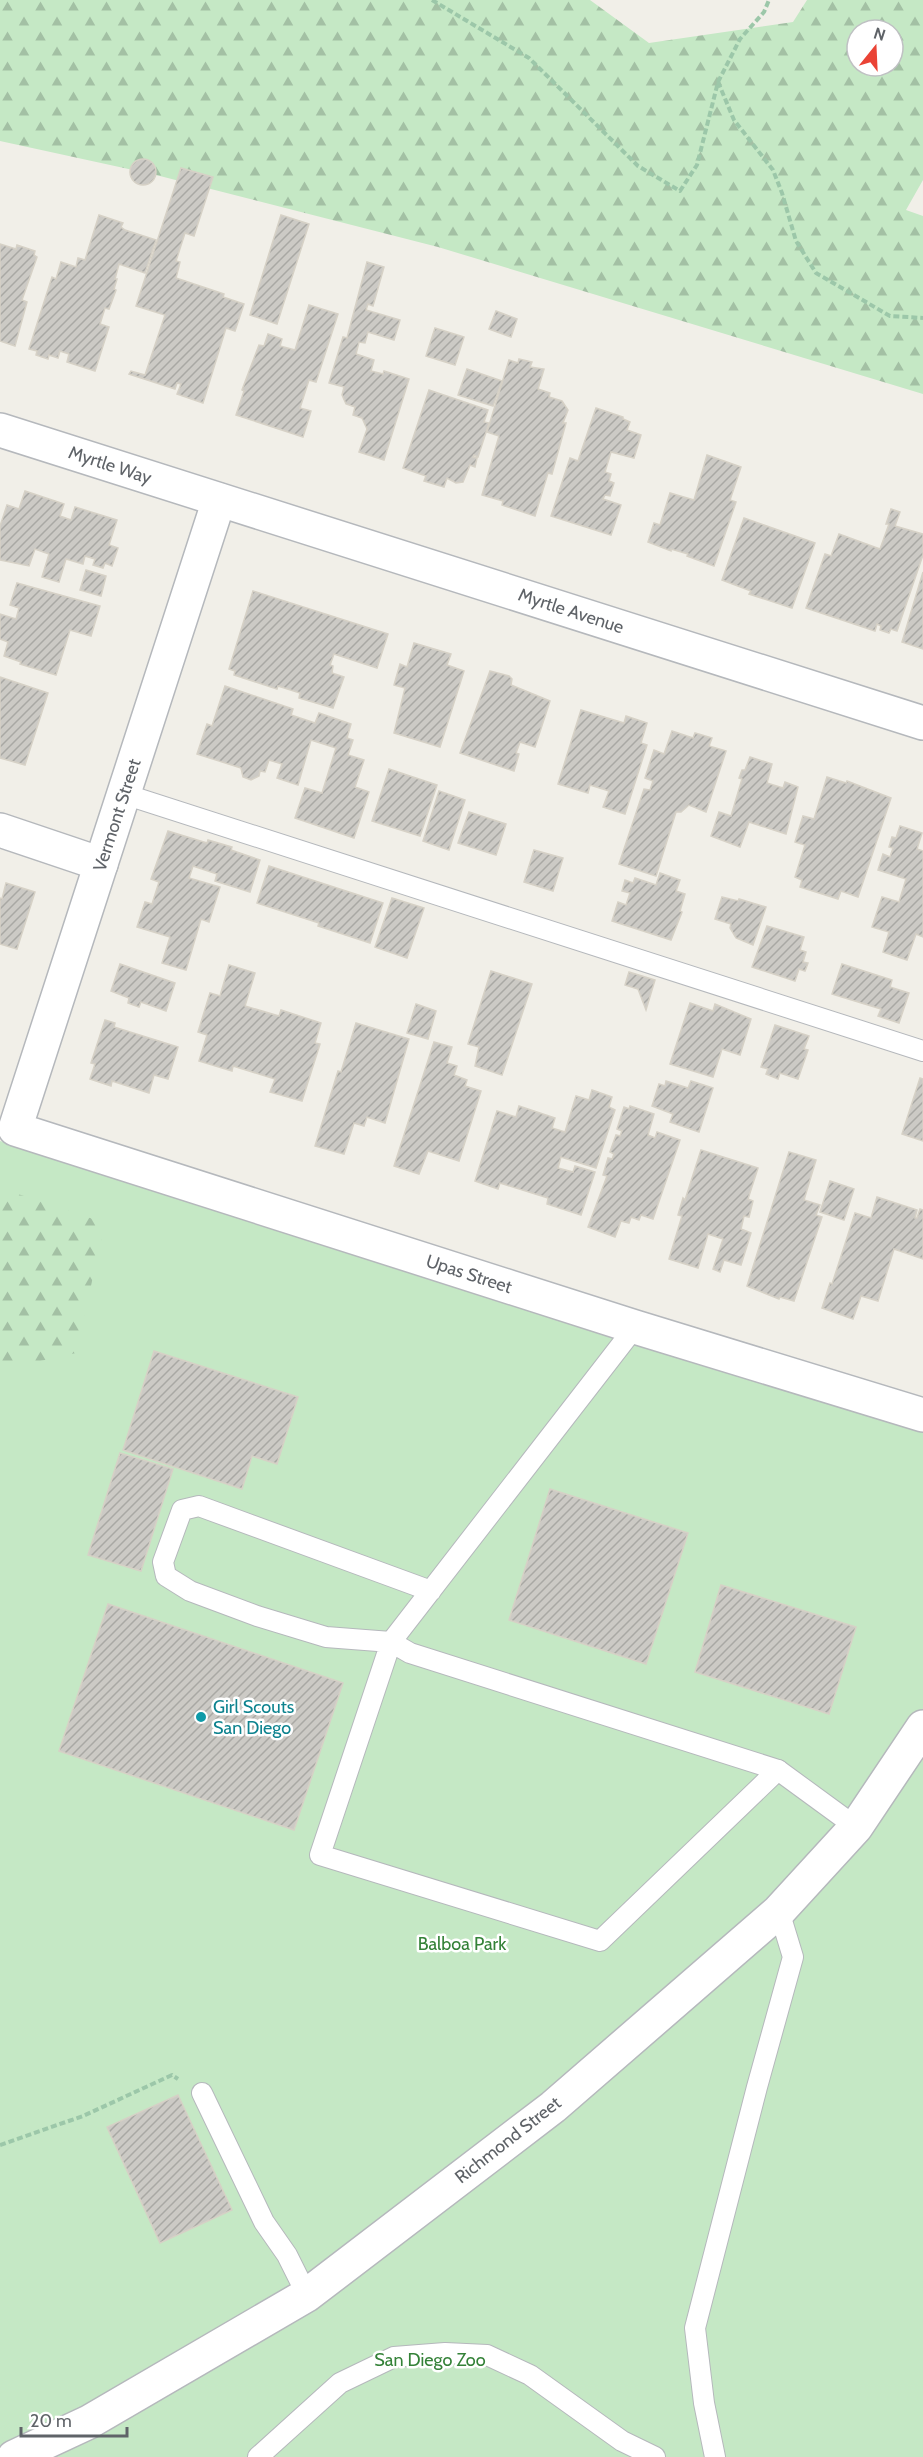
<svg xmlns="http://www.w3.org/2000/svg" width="923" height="2457" font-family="Cabin,sans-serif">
	<defs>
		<pattern id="forest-firs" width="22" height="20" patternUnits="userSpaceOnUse" patternTransform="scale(1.5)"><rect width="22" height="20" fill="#c5e8c5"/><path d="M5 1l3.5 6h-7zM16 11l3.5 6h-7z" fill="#a3c0a4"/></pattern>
		<pattern id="building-hatch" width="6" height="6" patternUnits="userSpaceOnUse" patternTransform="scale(1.5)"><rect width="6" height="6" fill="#cccac5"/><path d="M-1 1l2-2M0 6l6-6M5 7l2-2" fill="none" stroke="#a9a8a4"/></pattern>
	</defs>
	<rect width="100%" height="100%" fill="#f1efe8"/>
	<path fill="#c5e8c5" d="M0,1141l923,289v1027h-923z"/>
	<g fill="url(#forest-firs)" fill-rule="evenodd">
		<path d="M0,0h590l59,43 144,-21 14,-22h116v180l-17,30 17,6v178l-485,-147 -282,-72 -156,-34zM857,30h36v36h-36z"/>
		<path d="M0,1188l105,35 -29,130 -76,17z"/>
	</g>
	<g fill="url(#building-hatch)" stroke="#d6d1c6" stroke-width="1.5">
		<circle cx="143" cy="172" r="13"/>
		<path d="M181,168l32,9 -19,59 -9,-3 -9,28 4,1 -4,16 48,16 -1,3 21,7 -9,27 -9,-3 -23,75 -26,-9 4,-10 -4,-1 -2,6 -46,-15 2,-3 14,4 20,-60 -29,-9z"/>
		<path d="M99,215l24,8 -2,4 4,3 31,10 -11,33 -26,-9 -4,15h2l-3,10 2,1 -7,19 -4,-1 -5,16 9,3 -14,44 -28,-9 2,-8 -9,-3 -2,7 -9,-3 -1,4 -12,-4 1,-4 -8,-2 23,-72 4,2 5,-17 15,5 2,-9 7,2z"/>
		<path d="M281,215l28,9 -32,100 -27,-9z"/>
		<path d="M0,244l16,5 1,-4 18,6 -1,4 3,2 -15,43 5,2 -12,44 -15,-5z"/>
		<path d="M367,262l17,5 -11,39 -5,-2 -2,6 34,10 -6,20 -26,-8 -3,11 -6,-1 -3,12 18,6 -3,11 12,3 1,-3 25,8 -25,81 -25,-8 8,-23 -5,-11 -9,-3 2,-8 -9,-3 -4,-9 2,-8 -15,-4 14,-46 4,1z"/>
		<path d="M309,305l29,9 -22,68 -7,-2 -9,28 11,3 -8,26 -67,-22 8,-24 -2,-1 17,-45 5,1 4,-12 14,5 -2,7 15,4z"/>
		<path d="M496,311l21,8 -6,18 -22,-8z"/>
		<path d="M435,328l29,9 -9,28 -29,-9z"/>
		<path d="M519,359l13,3 -2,5 14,2 -6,20 12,4 -1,4 13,4 6,9 -5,13h3l-14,51 -4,-1 -13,43 -33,-11 1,-4 -21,-6 17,-59 -12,-4 22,-72 9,3z"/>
		<path d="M467,369l35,12 -9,25 -35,-11z"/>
		<path d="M429,390l59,20 -4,12 5,1 -11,34 -4,-2 -1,2 4,1 -2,9 -5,-2 -7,17 -7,1 -9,-5 -3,9 -20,-6 2,-5 -23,-8z"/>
		<path d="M596,408l27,9v2l7,3 -3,8 14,5 -7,23 -23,-6 -6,20 6,2 -2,7 5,2 -4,13 -5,-1 -2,4 18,6 -10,30 -60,-19 19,-58 8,3z"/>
		<path d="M707,455l34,12 -11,33 6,2 -22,64 -27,-10 1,-2 -17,-5v2l-23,-9 6,-19 6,2 10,-32 24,7z"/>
		<path d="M25,491l39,13 -4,12 11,4 4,-13 42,13 -8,25 9,3 -6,18 -7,-3 -2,5 -10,-3 2,-6 -10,-3 -2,8 -17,-5 -7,23 -17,-5 7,-23 -14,-5 -6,17 -29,-6v-34l7,-21 12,4z"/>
		<path d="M891,509l9,3 -5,14 28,8v21l-26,76 -6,-2 -2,4 -9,-3 1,-4 -4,-2 -2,7 -69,-23 19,-54 6,2 8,-22 41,15 9,-25h-3z"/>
		<path d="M744,518l71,25 -23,65 -43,-14 2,-3 -29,-11z"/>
		<path d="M86,570l20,6 -5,20 -21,-6z"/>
		<path d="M923,572v77l-21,-7z"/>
		<path d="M17,583l83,23 -9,30 -21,-6 -14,45 -36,-11 1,-2 -17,-6 4,-14 -8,-3v-25l16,5 3,-11 -9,-3z"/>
		<path d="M253,591l135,43 -11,34 -43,-14 -4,11 3,1 -1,7 12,4 -11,31 -34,-10 1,-5 -22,-7 -1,3 -43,-14 1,-4 -6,-2z"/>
		<path d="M414,643l37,11 -4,11 17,6 -24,76 -46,-14 11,-45 -11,-3 6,-21 7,3z"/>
		<path d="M490,671l19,5 3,3 -1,6 39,16 -15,46 -15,-5 -4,11 3,1 -5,17 -54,-18z"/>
		<path d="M0,677l48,16 -23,72 -25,-7z"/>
		<path d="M225,686l68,23 -2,6 24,8 4,-10 32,11 -4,14 6,2 -5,15 16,5 -9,27 14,5 -15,46 -59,-20 10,-30 17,5 14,-45 -25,-8 -13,45 -21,-7 5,-14 -13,-4 -4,12 -5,-1 -1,5 -8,4 -8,-3 -2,-9 -44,-14 10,-30 5,2z"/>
		<path d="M581,710l43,13 2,-7 21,7 -6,20 6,2 -22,69 -22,-7 6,-16 -19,-6 -2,8 -30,-9z"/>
		<path d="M672,731l21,7 2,-5 17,5 -3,8 17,5 -20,61 -17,-7 -8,7h-5l-20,64 -37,-12 25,-75 6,1 3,-9 -8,-3 9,-28 10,4z"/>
		<path d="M750,757l22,7 -5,19 16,5 2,-6 13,5 -12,47 -37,-12 -9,25 -29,-11 8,-24 12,4 11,-37 -3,-1 3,-8h3z"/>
		<path d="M389,769l48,16 -17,51 -48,-15z"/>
		<path d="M827,777l19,6 1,-2 44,17 -33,99 -17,-6 -3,8 -38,-12 2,-7 -7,-3 10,-32 -10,-3 8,-26 11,3z"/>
		<path d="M439,791l26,9 -16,50 -26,-9z"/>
		<path d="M469,812l37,12 -10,31 -38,-12z"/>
		<path d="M900,826l22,7 -5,16 6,2v86l-7,-3 -9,26 -24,-8 6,-20 -17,-5 10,-30 17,5 7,-23 -28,-9 5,-16 7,3 3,-9 -4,-1 3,-10 4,1z"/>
		<path d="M168,831l39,12 1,-3 24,7 -1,3 29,10 -10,32 -35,-11 2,-7 -24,-8 -4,12 31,9 -11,35 -8,-3 -15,51 -24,-7 8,-26 -33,-10 8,-25 7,2 7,-22 -8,-3z"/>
		<path d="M534,850l29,8 -10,33 -29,-9z"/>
		<path d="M269,866l114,37 -13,40 -52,-17 1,-3 -62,-20z"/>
		<path d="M660,873l20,7 -4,11 9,3 -5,17 2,1 -11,28 -59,-19 6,-19 8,3 4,-12 -8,-2 3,-11 8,3 2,-5 21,7z"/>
		<path d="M6,883l29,9 -18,57 -17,-5v-46l2,1z"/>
		<path d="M722,897l16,4 1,-2 27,8 -13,38 -17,-7 -6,-10 1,-4 -16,-5z"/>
		<path d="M392,898l32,10 -17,50 -32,-11z"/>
		<path d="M767,926l37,11 -4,13 6,2 -3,10 5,1 -3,8 -6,-2 -4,12 -43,-14z"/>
		<path d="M120,964l55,19 -9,28 -25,-9 -2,5 -11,-4 1,-5 -18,-7z"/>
		<path d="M842,964l50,16 -2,7 19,6 -10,30 -21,-7 3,-7 -49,-15z"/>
		<path d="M229,965l26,8 -10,33 34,10 2,-6 40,13 -6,20 5,1 -18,57 -32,-9 5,-13 -42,-13 -1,5 -33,-10 8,-26 -9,-3 12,-39 10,3z"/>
		<path d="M491,971l41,13 -30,91 -27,-9 4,-19 -11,-3z"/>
		<path d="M629,972l26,8 -9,30 -8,-21 -13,-4z"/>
		<path d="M690,1003l23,8 2,-7 36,15 -11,36 -18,-6 -9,28 -43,-13z"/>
		<path d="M416,1004l20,7 -8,28 -21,-6z"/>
		<path d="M105,1020l10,3 -1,4 64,20 -10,32 -14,-4 -5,18 -37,-12 -1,5 -21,-7 5,-15 -4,-1z"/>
		<path d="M356,1023l53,16 -24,84 -18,-6 -3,9 -10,-3 -10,31 -29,-8 23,-75 3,1z"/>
		<path d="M775,1025l34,11 -5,13 4,1 -10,29 -18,-6 -2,6 -12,-5 2,-5 -7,-2z"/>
		<path d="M434,1042l18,5 -5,16 10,3 -3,9 13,5 -2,6 16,5 -22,70 -31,-10 -9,23 -25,-8z"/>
		<path d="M920,1078l3,1v62l-21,-7z"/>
		<path d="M666,1081l22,7 3,-7 22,7 -14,44 -29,-10 3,-8 -21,-8 7,-22 6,2z"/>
		<path d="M592,1090l20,7 -3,10 6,3 -19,58 -35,-11 -3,11 15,4 2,-6 20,6 -14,43 -34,-11 1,-6 -48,-15 -2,6 -23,-8 22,-70 19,6 3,-11 36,12 -3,10 13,4 11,-36 13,4z"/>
		<path d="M630,1106l24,8 -6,21 7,3 2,-6 23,8 -27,79 -12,-4 -2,5 -8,-3 -2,6 -8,-2 -6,16 -27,-10 19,-51 -4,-1 5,-17 4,1 2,-5 -4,-2 6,-17 4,1 2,-5 -5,-2 7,-22 5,2z"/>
		<path d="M701,1150l57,18 -10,31 5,2 -4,16 -5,-1 -3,13 10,4 -10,32 -17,-5 -4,12 -7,-3 10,-30 -15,-5 -10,34 -29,-9 13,-43 -4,-1 5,-17 2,2z"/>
		<path d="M789,1152l27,8 -12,40 16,5 -4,10 6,2 -28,84 -14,-4 -1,2 -32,-13z"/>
		<path d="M830,1181l24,8 -10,31 -24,-8z"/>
		<path d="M877,1197l40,13 -2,8h2l3,-9 3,1v49l-29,-10 -16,52 -17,-5 -8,23 -31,-11 8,-25 2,1 23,-71 16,5z"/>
		<path d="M154,1351l144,46 -21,67 -25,-8 -10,33 -119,-39z"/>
		<path d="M120,1453l53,16 -32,102 -53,-16z"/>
		<path d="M550,1489l138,44 -42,131 -137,-44z"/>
		<path d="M721,1585l135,42 -27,87 -134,-42z"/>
		<path d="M108,1604l235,79 -49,147 -235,-79z"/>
		<path d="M178,2095l54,115 -72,33 -53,-116z"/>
	</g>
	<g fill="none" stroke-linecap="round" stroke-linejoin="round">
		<defs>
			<g id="service">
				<path d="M124,794l799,257"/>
				<path d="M431,1591l-232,-85 -17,4 -19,52 3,14 24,15 67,25 69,21 65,5 19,11 368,117 -178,171 -280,-86 71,-213 244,-315"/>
				<path d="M778,1770l78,57"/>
				<path d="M202,2093l62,129 23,33 20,40"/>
				<path d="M258,2457l82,-74 54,-26 51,-4 42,2 43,20 92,66 33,16"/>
				<path d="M715,2457l-11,-54 -9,-75 62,-241 36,-130 -14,-46"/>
			</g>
			<g id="minor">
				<path d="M0,430l923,293"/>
				<path d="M219,500l-204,629 620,198 288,88"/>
				<path d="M0,830l101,34"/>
			</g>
			<path id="tertiary" d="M14,2457l75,-35 218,-127 246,-188 226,-196 77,-84 67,-100"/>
		</defs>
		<use href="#service" stroke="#b5b8bc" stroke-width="22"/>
		<use href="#minor" stroke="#b5b8bc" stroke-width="36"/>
		<use href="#tertiary" stroke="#b5b8bc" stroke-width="36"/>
		<g stroke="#9cc7a9" stroke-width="4" stroke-dasharray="6 3" stroke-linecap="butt">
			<path d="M432,0l97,58 109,108 42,25 17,-26 21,-83 22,-43 24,-27 5,-12"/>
			<path d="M718,82l16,38 39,50 9,23 14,48 20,32 74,43 33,2"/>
			<path d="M0,2145l83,-29 89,-41 6,4"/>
		</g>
		<use href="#service" stroke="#fff" stroke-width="20"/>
		<use href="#minor" stroke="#fff" stroke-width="33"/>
		<use href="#tertiary" stroke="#fff" stroke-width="33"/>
	</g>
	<circle fill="#0f9aa8" stroke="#fff" stroke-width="2" cx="201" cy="1717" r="6"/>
	<g text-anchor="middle" stroke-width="5" stroke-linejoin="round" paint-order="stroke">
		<g font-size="18" fill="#5f6368" stroke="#fff">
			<text transform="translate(110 465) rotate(18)" y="6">Myrtle Way</text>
			<text transform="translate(571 611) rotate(18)" y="6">Myrtle Avenue</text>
			<text transform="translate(117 815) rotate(-72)" y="6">Vermont Street</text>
			<text transform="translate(469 1274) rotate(18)" y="6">Upas Street</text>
			<text transform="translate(508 2140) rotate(-38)" y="6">Richmond Street</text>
		</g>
		<g font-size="18" fill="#0d838f" stroke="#fff" text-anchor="start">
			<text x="213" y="1713">Girl Scouts<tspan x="213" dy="21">San Diego</tspan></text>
		</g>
		<g font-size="18" fill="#348238" stroke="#fff">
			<text x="462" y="1950">Balboa Park</text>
			<text x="430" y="2366">San Diego Zoo</text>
		</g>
	</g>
	<g transform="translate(875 48) rotate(18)"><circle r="28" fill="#ffffff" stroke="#bfc1c3" stroke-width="1.5"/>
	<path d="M0-4.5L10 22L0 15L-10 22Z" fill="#ea4335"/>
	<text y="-9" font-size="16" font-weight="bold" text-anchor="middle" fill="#5f6368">N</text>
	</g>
	<path d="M21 2427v9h106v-9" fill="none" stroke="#5f6368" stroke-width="3"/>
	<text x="30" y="2427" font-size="18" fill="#5f6368" stroke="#ffffff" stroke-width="4.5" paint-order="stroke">20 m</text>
</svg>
